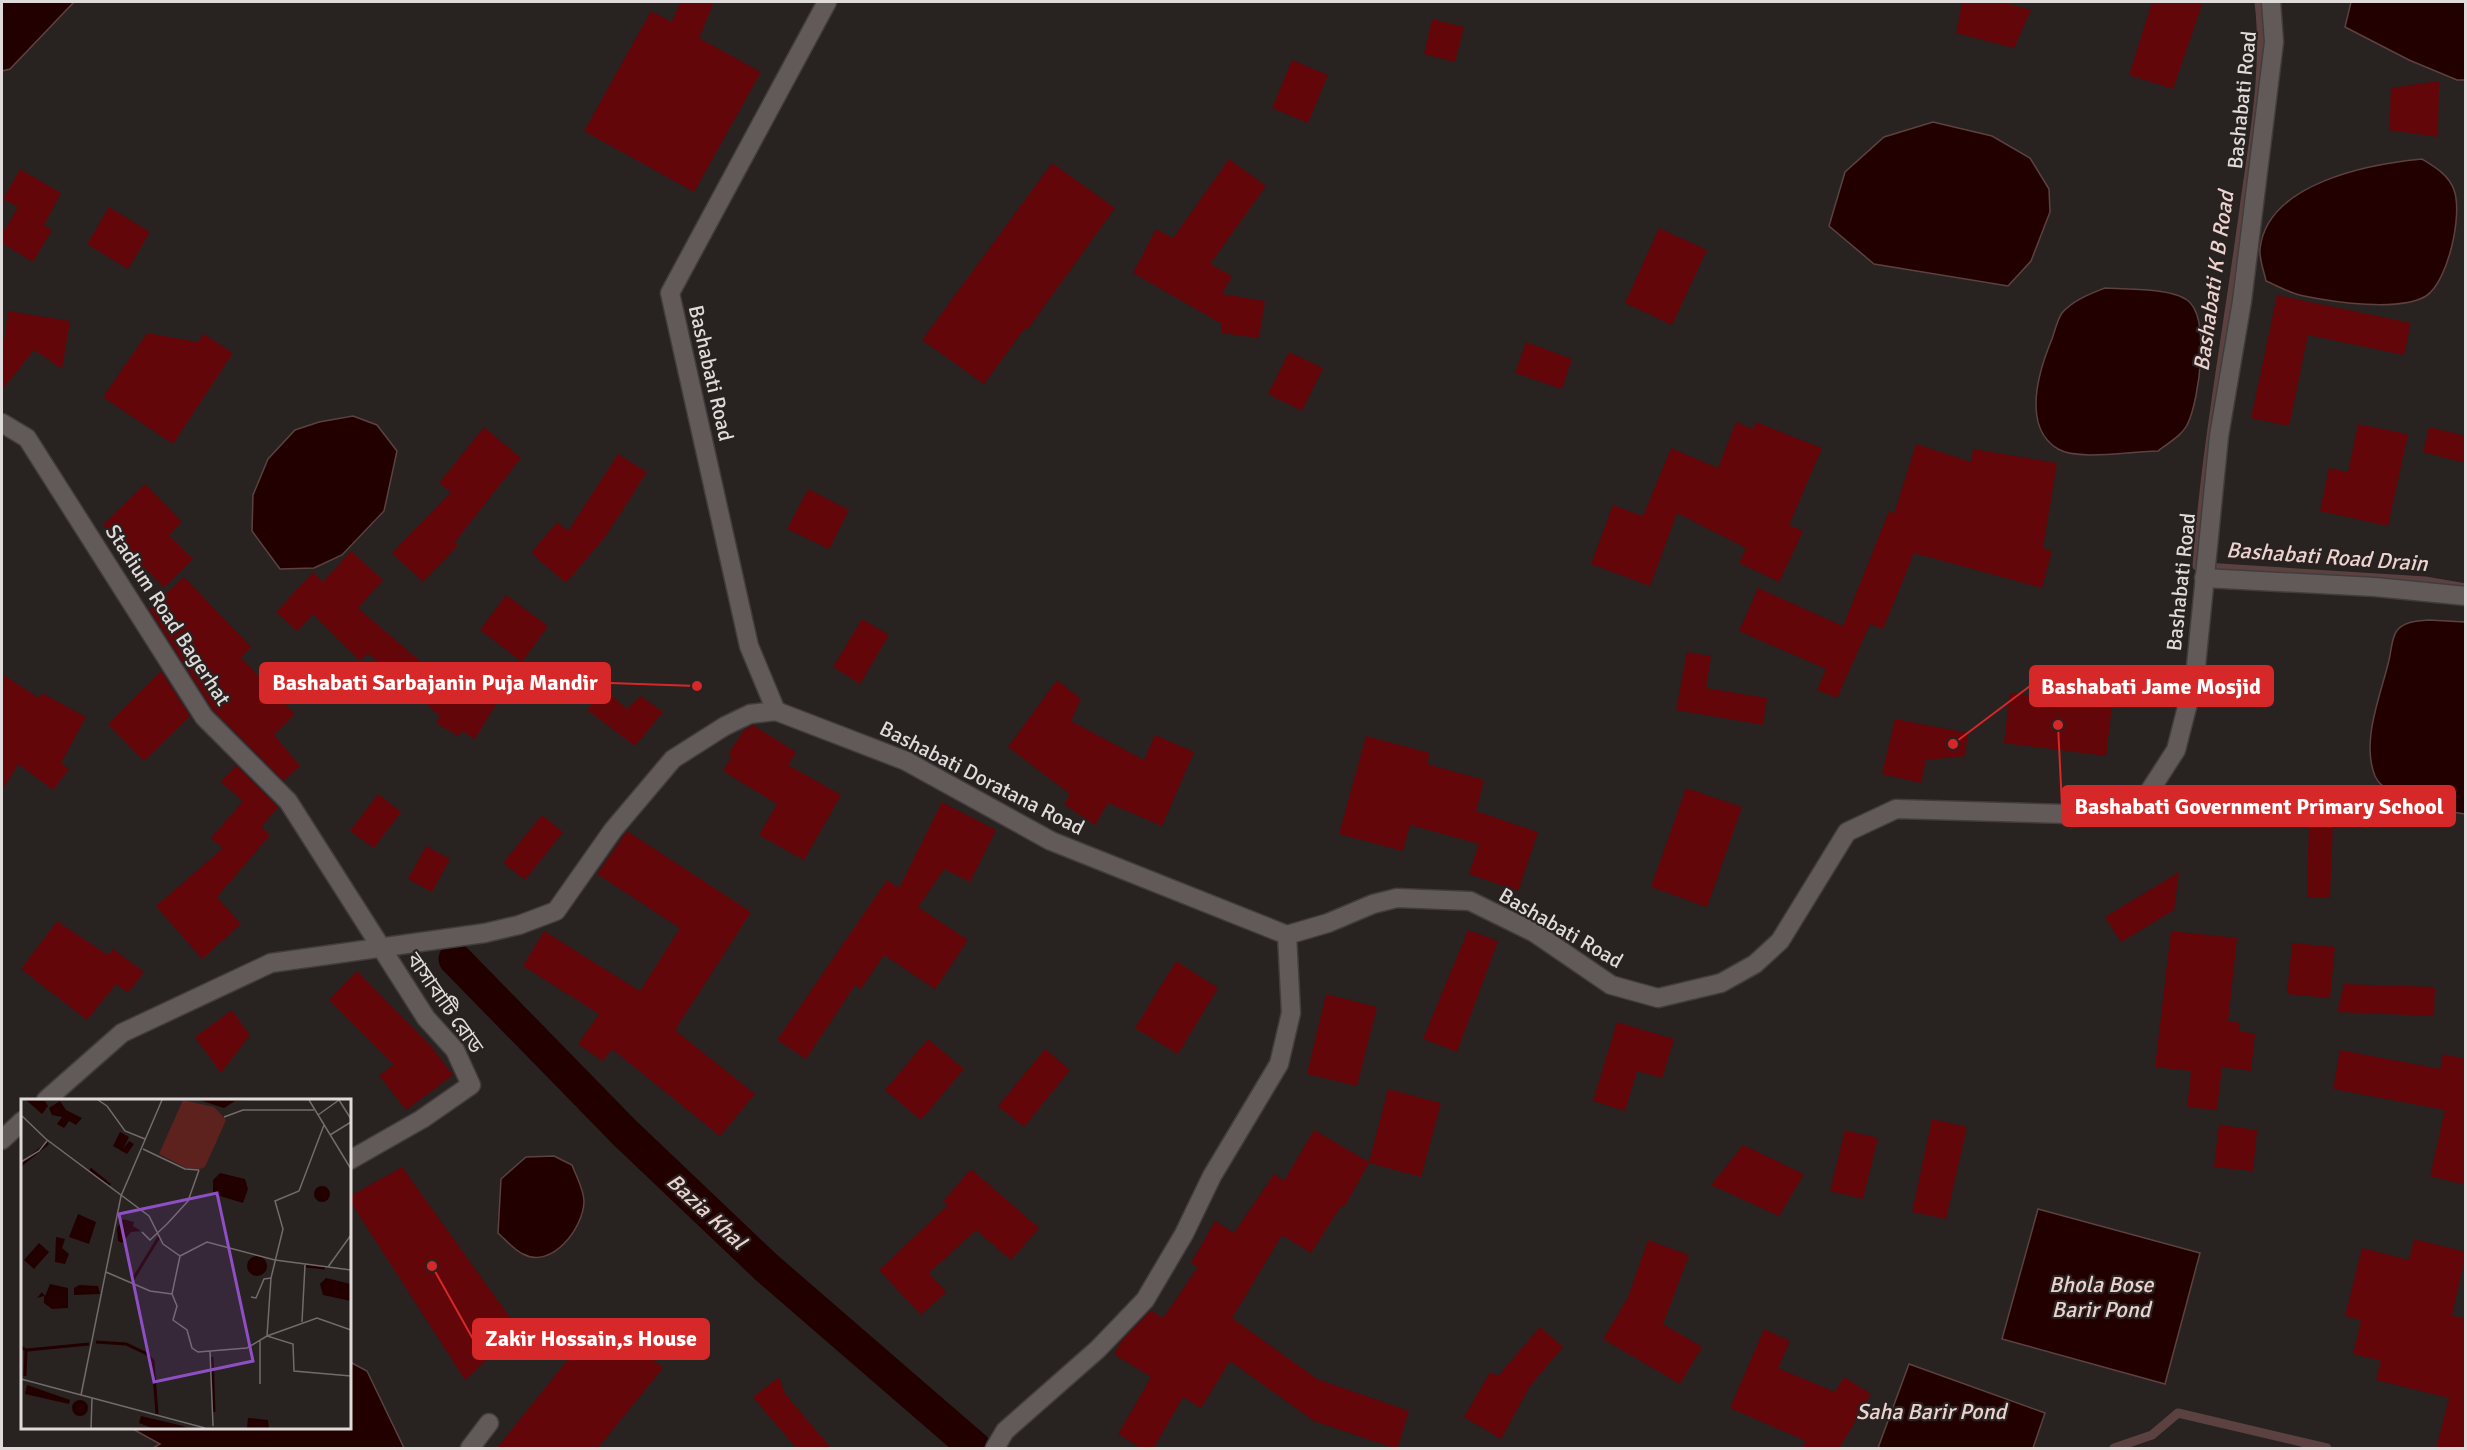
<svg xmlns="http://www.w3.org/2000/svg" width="2467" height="1450" font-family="Signika,'Noto Sans Bengali',sans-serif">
	<rect width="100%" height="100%" fill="#282221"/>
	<g fill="#200" stroke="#5b4241" stroke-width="1.5">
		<path d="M2,2h72l-64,67 -8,2z"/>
		<path d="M2351,2h114v78h-8l-48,-20 -64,-33z"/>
		<path d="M1933,122l59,14 38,22 19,31 1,23 -19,49 -23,25 -134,-22 -45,-38 16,-54 39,-35z"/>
		<path d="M2422,159c13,8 27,16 32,31 9,24 -6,92 -28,106 -26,16 -93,6 -122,0 -13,-2 -26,-10 -38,-15 -2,-10 -7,-22 -6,-32 7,-66 109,-85 162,-90z"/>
		<path d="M2105,288c21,1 66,0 82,12 24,17 12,99 1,123 -5,12 -20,20 -30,28 -26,0 -80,10 -100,-2 -37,-22 -19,-79 -6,-110 3,-8 5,-19 10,-26 11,-13 28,-19 43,-25z"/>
		<path d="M353,416l24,9 20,26 -13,60 -42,44 -28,13 -34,1 -28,-38 1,-36 15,-36 27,-29 24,-8z"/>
		<path d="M2429,620l36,2v192c-23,-3 -79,-14 -90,-38 -14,-34 5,-79 13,-112 3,-9 3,-24 8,-32 7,-11 21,-11 33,-12z"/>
		<path d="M554,1156l18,9c4,11 12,25 12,36 0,26 -32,69 -61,53 -9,-4 -17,-14 -25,-21l3,-54 25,-22z"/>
		<path d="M2038,1209l162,44 -35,131 -163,-45z"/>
		<path d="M350,1362l17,9 37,77h-251l7,-4 -29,-16h219z"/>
		<path d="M1909,1364l136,49 -12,35h-155z"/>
	</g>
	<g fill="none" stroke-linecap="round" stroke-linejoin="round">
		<g stroke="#5b4241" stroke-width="9">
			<path d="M2197,566c9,-122 32,-243 48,-365 9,-65 22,-134 14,-199"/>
			<path d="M2205,567l220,14 41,7"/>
			<path d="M2114,1448l38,-13 26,-22 149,35"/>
		</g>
		<path stroke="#200" stroke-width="33" d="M455,959l170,174 142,135 208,180"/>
	</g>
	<g fill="#630609">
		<path d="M680,2h34l-15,36 62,34 -67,120 -110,-61 67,-120 21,11z"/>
		<path d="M1962,2h40l29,8 -17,38 -58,-15z"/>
		<path d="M2152,2h51l-30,87 -44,-14z"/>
		<path d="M1432,19l32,8 -9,35 -31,-8z"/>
		<path d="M1292,60l36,15 -20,48 -36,-15z"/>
		<path d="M2439,81l-1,56 -49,-7 2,-42z"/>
		<path d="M1229,159l37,27 -56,78 22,12 -10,18 43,7 -6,37 -38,-5 1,-9 -89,-51 23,-44 17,9z"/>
		<path d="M1052,163l63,45 -88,122 -2,-2 -41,56 -62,-44z"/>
		<path d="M20,169l41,24 -17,32 8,5 -19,32 -31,-19v-9l16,-27 -15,-8z"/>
		<path d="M109,207l41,25 -22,37 -41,-25z"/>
		<path d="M1659,228l48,22 -35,75 -47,-22z"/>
		<path d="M2277,295l134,28 -7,32 -96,-20 -19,91 -38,-8z"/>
		<path d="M8,311l62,10 -8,48 -28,-19 -32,40v-33z"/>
		<path d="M147,333l51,9 6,-8 29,19 -60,91 -70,-47z"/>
		<path d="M1526,342l46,17 -10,30 -47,-16z"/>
		<path d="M1289,352l34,16 -21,43 -34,-17z"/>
		<path d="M1736,422l17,7 3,-7 66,26 -33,77 14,6 -24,51 -40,-19 7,-15 -69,-35 -27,73 -59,-22 22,-59 30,11 28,-68 47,20z"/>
		<path d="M2358,424l50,10 -20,92 -68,-15 9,-43 19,4z"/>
		<path d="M484,427l37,31 -66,84 3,3 -35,37 -31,-29 59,-61 -12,-9z"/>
		<path d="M2429,427l37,9v27l-43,-11z"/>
		<path d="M1916,444l55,18 2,-13 84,14 -14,85 9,3 -10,37 -128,-35 -31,76 -13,-5 -33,74 -20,-8 9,-21 -87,-38 19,-43 85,38 46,-115 5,3z"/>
		<path d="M618,454l29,18 -42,65 -39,46 -35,-30 26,-31 11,9z"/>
		<path d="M145,484l37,38 -13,13 24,24 -29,29 -61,-63z"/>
		<path d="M808,489l41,21 -20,39 -42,-20z"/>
		<path d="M351,551l32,29 -25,28 97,83 7,-13 36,23 -23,38 -13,-8 -4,5 -22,-13 4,-7 -72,-63 -8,8 -47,-47 -16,17 -21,-19 37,-40 10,10z"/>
		<path d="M184,577l67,70 -10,11 54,56 -21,21 26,31 -17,15 -70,-71 -64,-101z"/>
		<path d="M506,595l42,31 -26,36 -42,-32z"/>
		<path d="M862,619l27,16 -29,49 -27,-17z"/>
		<path d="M1687,652l24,4 -5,32 61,10 -4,27 -87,-15z"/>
		<path d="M161,671l29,45 -46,45 -36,-37z"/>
		<path d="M2,674l37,24 3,-5 44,24 -25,46 8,6 -16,21 -35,-26 -16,27z"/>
		<path d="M1057,680l24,19 -10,22 73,39 11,-25 39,17 -32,74 -54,-23 -13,22 -31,-21 6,-10 -62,-47z"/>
		<path d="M605,690l22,19 14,-13 22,16 -28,34 -48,-36z"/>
		<path d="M2010,693l102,13 -6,50 -102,-13z"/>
		<path d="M1895,719l73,14 -3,23 -39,4 -5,23 -39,-9z"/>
		<path d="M753,725l43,27 -8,13 53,30 -37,65 -45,-25 18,-31 -54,-33 9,-15 -4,-2 16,-24z"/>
		<path d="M1366,736l64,17 -3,11 57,16 -8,31 62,21 -20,59 -49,-17 10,-30 -69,-19 -7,26 -64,-17z"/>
		<path d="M236,765l42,42 -17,20 9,8 -53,62 24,27 -39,35 -46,-53 67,-58 -12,-10 32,-37 -22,-19z"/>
		<path d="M1686,788l56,19 -35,100 -56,-20z"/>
		<path d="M378,794l23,18 -27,36 -24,-17z"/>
		<path d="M942,802l54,28 -26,52 -26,-13 -26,38 50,33 -33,49 -51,-34 -23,34 -6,-4 -49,74 -29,-19 110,-160 12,8z"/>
		<path d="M542,815l21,17 -38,48 -22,-17z"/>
		<path d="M2309,819l24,1 -3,78 -23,-1z"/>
		<path d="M627,831l124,81 -76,118 80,64 -35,42 -108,-87 -9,12 -25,-17 21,-30 -76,-48 21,-35 96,60 40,-63 -83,-54z"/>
		<path d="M426,846l24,13 -18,33 -24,-13z"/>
		<path d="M2179,872l-5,38 -53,32 -16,-25z"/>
		<path d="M57,921l51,34 5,-6 31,23 -16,21 -12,-9 -29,36 -66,-51z"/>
		<path d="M1468,930l30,11 -41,111 -34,-13z"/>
		<path d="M2171,931l66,7 -9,83 12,2 -1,8 16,3 -4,37 -29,-4 -5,43 -30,-3 4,-36 -36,-4z"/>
		<path d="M2292,943l43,4 -5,51 -43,-4z"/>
		<path d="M1176,961l42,27 -40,66 -43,-26z"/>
		<path d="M357,971l74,75 22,29 -47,35 -27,-35 15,-10 -65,-65z"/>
		<path d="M2344,984l91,3 -1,29 -97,-4z"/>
		<path d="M1326,994l51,13 -20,79 -50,-12z"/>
		<path d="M232,1010l18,25 -29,38 -26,-36z"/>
		<path d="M1617,1022l57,17 -12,39 -25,-7 -12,40 -32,-10z"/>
		<path d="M928,1039l36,30 -43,51 -36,-30z"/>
		<path d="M1045,1049l25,21 -46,57 -26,-21z"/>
		<path d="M2340,1050l100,19 3,-15 23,5v126l-36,-9 15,-66 -112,-21z"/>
		<path d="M1388,1089l53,14 -20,74 -52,-14 -25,44 -3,-1 -30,47 -29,-18 -50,83 85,61 92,32 -12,38 -83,-28 -84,-60 -29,47 -18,-11 -30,52h-10l-25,-15 33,-57 -37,-23 8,-14 29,-30 12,8 35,-51 -7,-4 24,-42 19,12 40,-59 10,7 30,-51 55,32z"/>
		<path d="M1932,1119l35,8 -21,92 -34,-7z"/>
		<path d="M2219,1125l38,5 -4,41 -39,-4z"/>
		<path d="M1845,1130l33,8 -15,61 -33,-8z"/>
		<path d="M1743,1145l61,29 -25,42 -68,-31z"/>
		<path d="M402,1167l117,163 -54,50 -115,-179v-5z"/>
		<path d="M971,1169l68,59 -28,32 -35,-30 -47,43 17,19 -25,23 -42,-45 69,-65 -5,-4z"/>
		<path d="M2414,1239l52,13 -14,63 14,4v130h-30l13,-51 -73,-18 5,-19 -28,-7 8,-34 -16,-4 17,-68 47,12z"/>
		<path d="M1648,1240l41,15 -26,69 39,23 -22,37 -77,-45 25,-42z"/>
		<path d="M602,1317l61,51 -66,81h-101z"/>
		<path d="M1540,1327l23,20 -33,39 -29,53 -37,-22 26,-45 8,4z"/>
		<path d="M1764,1329l26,12 -12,27 57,24 9,-15 27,17 -32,55h-38l5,-8 -76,-33z"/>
		<path d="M779,1377l6,17 47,55h-35l-44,-52z"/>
	</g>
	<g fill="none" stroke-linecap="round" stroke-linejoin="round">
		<defs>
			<g id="minor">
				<path d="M2,423l25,15 177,279 84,84 138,217 29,32 16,35 -49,34 -72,41"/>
				<path d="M2204,578l171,9 91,9"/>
				<path d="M776,711l-27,-65 -79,-353 157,-291"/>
				<path d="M1287,935l41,-12 45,-19 24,-6 73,3 65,32 76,52 47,13 63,-15 34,-19 25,-23 67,-109 49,-23 206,6 45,-20 29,-45 19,-74 24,-240 23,-135 32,-259 -3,-40"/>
				<path d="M46,1100l76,-67 149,-70 214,-30 34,-8 37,-14 57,-81 60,-71 52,-33 25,-12 26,-3 130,50 145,80 236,94"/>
				<path d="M2,1140l20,-19"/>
				<path d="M470,1448l19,-25"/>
				<path d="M995,1448l10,-17 93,-82 47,-49 39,-66 28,-58 67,-112 12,-51 -4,-78"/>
			</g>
		</defs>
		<use href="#minor" stroke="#423d3d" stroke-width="21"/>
		<use href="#minor" stroke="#625a59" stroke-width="18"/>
	</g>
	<g text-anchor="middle" stroke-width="4.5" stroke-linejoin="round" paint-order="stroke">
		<g font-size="21" fill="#dfdbda" stroke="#282221">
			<text transform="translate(2242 100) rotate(-84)" y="7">Bashabati Road</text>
			<text transform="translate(711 373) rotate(77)" y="7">Bashabati Road</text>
			<text transform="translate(2181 582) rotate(-84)" y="7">Bashabati Road</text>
			<text transform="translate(168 615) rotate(57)" y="7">Stadium Road Bagerhat</text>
			<text transform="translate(982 778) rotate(27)" y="7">Bashabati Doratana Road</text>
			<text transform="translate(1561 928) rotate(30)" y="7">Bashabati Road</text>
			<text transform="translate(445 1003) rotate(55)" y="7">বাসাবাটি রোড</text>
		</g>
		<g font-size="22" font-style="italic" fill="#edd2ce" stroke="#282221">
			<text transform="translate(2213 281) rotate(-82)" y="8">Bashabati K B Road</text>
			<text transform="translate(2327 556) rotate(4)" y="8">Bashabati Road Drain</text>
			<text transform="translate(707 1211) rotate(43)" y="8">Bazia Khal</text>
			<text x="2101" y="1292">Bhola Bose<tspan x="2101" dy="25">Barir Pond</tspan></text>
			<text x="1931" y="1419">Saha Barir Pond</text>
		</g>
	</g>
	<g transform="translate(21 1099)">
		<rect width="330" height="330" fill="#282221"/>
		<path d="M162,1l31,7 12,13 -21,47 -5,2 -14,-1 -27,-14z" fill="#5e221e"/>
		<path d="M5,1l17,1 9,-1 -7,1 3,5 -6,8zM178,1h55l-19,1 -11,7zM39,2l6,9 16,8 -6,7 -7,-4 -5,7 -7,-4 5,-7 -10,-2 -3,-7zM99,33l9,5 -6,12 6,-8 5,3 -7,10 -14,-8zM199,74l25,6 3,10 -5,14 -30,-9v-14zM293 95a8 8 0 1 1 16 0a8 8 0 1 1-16 0ZM57,115l18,8 -7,22 -20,-7zM102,120l11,3 -1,4 8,5 -10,1 -9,11 -4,-2 -1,-13zM35,138l9,2 -3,9 7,6 -4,10 -10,-2zM18,144l10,9 -15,17 -10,-9zM226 167a10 10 0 1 1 20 0a10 10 0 1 1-20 0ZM305,179l25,6v17l-28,-6 -3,-11zM29,185l18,4v20l-16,1 -8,-6v-7l-7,2 5,-6 3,4zM58,186l19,1 2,8 -26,1v-7zM6,286l43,15 -1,4 -44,-10zM51 309a8 8 0 1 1 16 0a8 8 0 1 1-16 0ZM120,317l42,10 5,2h-36l-13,-5zM227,319l20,2 1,8h-22z" fill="#200"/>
		<path fill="none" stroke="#200" stroke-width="3" d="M0,66l27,-22M69,70l20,16M285,167l19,2M111,182l27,-44M75,243l30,2 21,10 6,7 4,53M0,248l5,3 -1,26M6,251l62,-6M191,258l2,55"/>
		<path fill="none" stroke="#716c6b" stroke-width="1.5" d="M77,1l9,6 18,25 20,8M288,1l42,69M318,1l12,19M0,16l25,24 103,77 14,28 17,12 -8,38M297,16l21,-15M203,18l19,-7h71M303,26l-25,66 -24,10 8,28 -12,49 -4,58 26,8 1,27 57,5M309,36l21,-13M122,50l42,20 14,1M0,63l18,-11 8,-10M121,133l8,8 17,-16 21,-23 11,-31M159,157l27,-14 68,18 76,10M307,168l23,-32M85,173l44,19 22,3M151,195l5,12 -4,14 14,10 5,18 6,4 49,-4 20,-12 50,-18 34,12M230,198l5,1 8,-19 7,-1M281,223l3,-57M189,252l3,75M0,280l184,49M239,285v-43M60,296l40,-199 41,-96M70,329l1,-30"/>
		<path fill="#8f4fc4" fill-opacity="0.15" stroke="#8f4fc4" stroke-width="3" d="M196,94l36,168 -99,21 -35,-168z"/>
		<rect width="330" height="330" fill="none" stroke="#dfdbda" stroke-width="3"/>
	</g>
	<path fill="none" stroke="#d62828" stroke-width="2" d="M697 686L610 683M1953 744L2030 686M2058 725L2062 806M432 1266L473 1339"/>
	<g fill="#d62828" stroke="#282221" stroke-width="2">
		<circle cx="697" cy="686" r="6"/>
		<circle cx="1953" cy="744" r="6"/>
		<circle cx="2058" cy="725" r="6"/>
		<circle cx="432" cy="1266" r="6"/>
	</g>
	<g fill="#d62828" stroke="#d62828" stroke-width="2">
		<rect x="260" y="663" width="350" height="40" rx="6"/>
		<rect x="2030" y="666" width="243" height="40" rx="6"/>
		<rect x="2062" y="786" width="393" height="40" rx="6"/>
		<rect x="473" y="1319" width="236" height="40" rx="6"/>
	</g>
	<g font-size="22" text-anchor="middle" font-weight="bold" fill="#fff">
		<text x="435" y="690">Bashabati Sarbajanin Puja Mandir</text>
		<text x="2151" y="694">Bashabati Jame Mosjid</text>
		<text x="2259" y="814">Bashabati Government Primary School</text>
		<text x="591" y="1346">Zakir Hossain,s House</text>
	</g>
	<rect width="2467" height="1450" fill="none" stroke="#dfdbda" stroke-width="6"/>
</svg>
